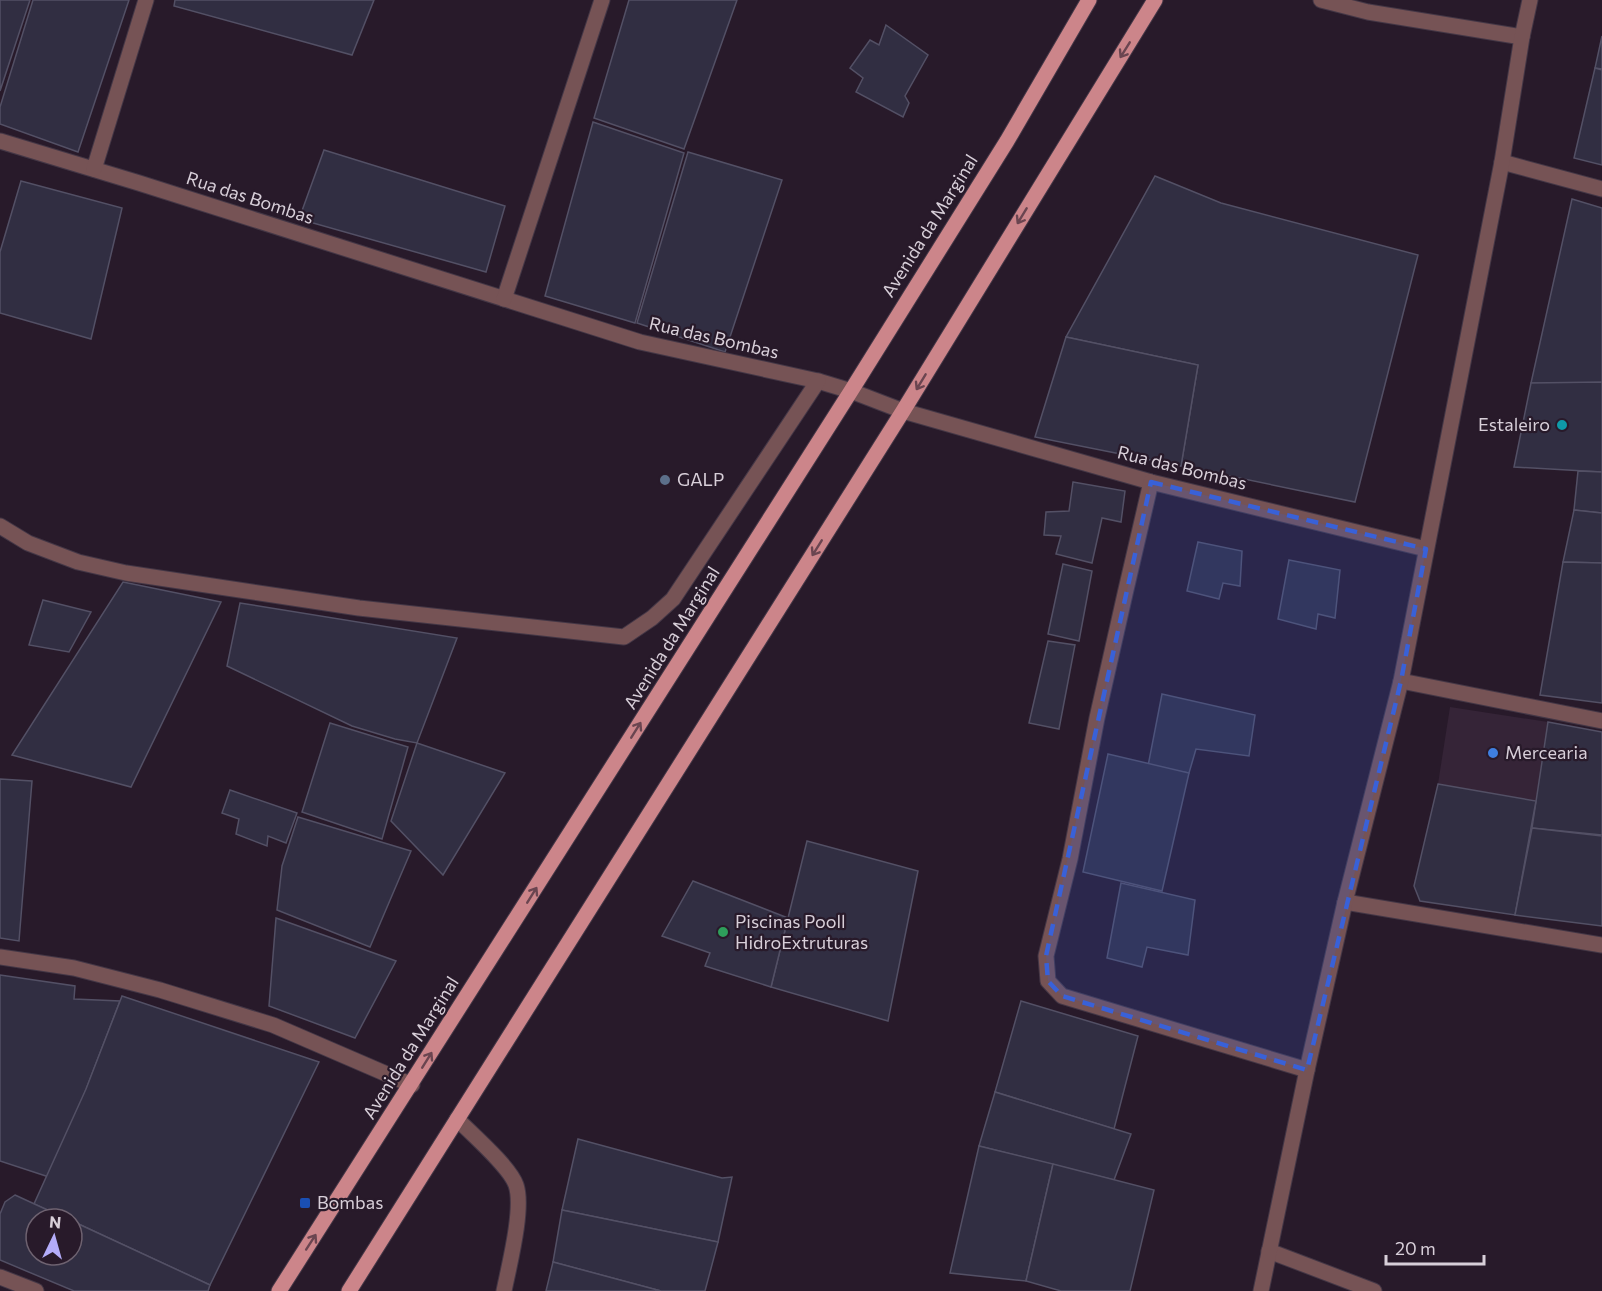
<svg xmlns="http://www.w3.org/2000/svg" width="1602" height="1291" font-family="Commissioner,sans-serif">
	<rect width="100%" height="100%" fill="#281a2a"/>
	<path fill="#352437" d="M1450,707l98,15 -12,79 -98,-17z"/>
	<g fill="#312e42" stroke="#535065" stroke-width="1.5">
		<path d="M0,0h30l-30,91z"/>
		<path d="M33,0h96l-51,152 -78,-28v-17z"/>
		<path d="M175,0h199l-22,55 -178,-49z"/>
		<path d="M629,0h108l-53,149 -90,-31z"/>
		<path d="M886,25l42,30 -23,41 4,7 -6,14 -47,-25 7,-14 -13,-10 20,-28 9,5z"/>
		<path d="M1602,36v33l-7,-1z"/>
		<path d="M1595,68l7,2v95l-28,-7z"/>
		<path d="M593,122l91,31 -49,170 -90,-27z"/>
		<path d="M324,150l181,56 -19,66 -187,-53z"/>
		<path d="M688,152l94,28 -57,172 -88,-29z"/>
		<path d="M1155,176l66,27 197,52 -63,247 -174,-36 17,-101 -132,-28z"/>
		<path d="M21,181l101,27 -31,131 -91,-26v-61z"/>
		<path d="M1572,199l30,9v176l-71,-1z"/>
		<path d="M1066,337l132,28 -17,101 -146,-29z"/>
		<path d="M1602,382v90l-88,-5 17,-84z"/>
		<path d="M1578,471l24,1v41l-28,-3z"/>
		<path d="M1073,482l52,9 -4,31 -19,-4 -10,45 -36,-9 5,-18 -17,-1 2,-23 23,-1z"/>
		<path d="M1574,510l28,3v50l-39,-1z"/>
		<path d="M1198,542l44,9 -2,35 -17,-3 -4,16 -32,-8z"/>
		<path d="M1289,560l51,10 -5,48 -17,-4 -2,15 -38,-10z"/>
		<path d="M1563,562l39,1v140l-62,-8z"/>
		<path d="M1063,564l29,7 -13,70 -31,-7z"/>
		<path d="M123,582l98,20 -90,185 -119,-32z"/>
		<path d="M43,600l48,12 -22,40 -40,-7z"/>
		<path d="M240,603l217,35 -40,105 -22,-4 -43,-13 -125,-60z"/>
		<path d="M1048,641l27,4 -16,84 -30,-6z"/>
		<path d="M1162,694l93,21 -6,41 -53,-7 -7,24 -41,-7z"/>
		<path d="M1548,722l54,10v103l-70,-7z"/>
		<path d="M330,723l78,24 -26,92 -80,-27z"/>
		<path d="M417,743l88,30 -62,102 -52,-54z"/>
		<path d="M1108,754l81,19 -27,118 -79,-19z"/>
		<path d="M0,779l32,2 -13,160 -19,-3z"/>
		<path d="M1438,784l98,17 -21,114 -95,-14 -6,-15z"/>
		<path d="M230,790l67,23 -11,30 -18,-7 -1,10 -31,-12 3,-15 -17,-6z"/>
		<path d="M298,817l113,34 -41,96 -93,-37 5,-44z"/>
		<path d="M1532,828l70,8v90l-87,-11z"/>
		<path d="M807,841l111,30 -30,150 -117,-34z"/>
		<path d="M693,881l95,37 -17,69 -66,-21 5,-13 -48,-17z"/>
		<path d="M1121,883l74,17 -7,55 -41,-8 -5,20 -35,-9z"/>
		<path d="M276,918l120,43 -41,77 -86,-32z"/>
		<path d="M0,975l75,11 -1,13 46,2 -68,177 -52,-17z"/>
		<path d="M122,996l197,66 -109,223 -138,-64v-2h-5l-33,-15 52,-115z"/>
		<path d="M1021,1001l117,35 -24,93 -119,-37z"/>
		<path d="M995,1092l136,42 -17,46 -135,-34z"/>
		<path d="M578,1139l144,39 10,-1 -14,65 -156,-32z"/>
		<path d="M979,1146l74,18 -27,117 -76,-8z"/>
		<path d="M1053,1164l101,26 -24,101h-69l-35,-10z"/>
		<path d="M15,1195l52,24h-31v36h36v-34l138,64 -2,6h-134l-74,-31v-46l5,-12z"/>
		<path d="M562,1210l156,32 -13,49h-44l-108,-29z"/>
		<path d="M553,1262l108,29h-115z"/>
	</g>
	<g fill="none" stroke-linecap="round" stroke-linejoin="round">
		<defs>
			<g id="street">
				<path d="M1321,0l47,12 154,25"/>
				<path d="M0,141l139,42 501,159 178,39 33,10 52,20 248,71 275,67"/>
				<path d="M1502,162l100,27"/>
				<path d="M94,169l52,-169"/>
				<path d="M504,299l98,-299"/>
				<path d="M1151,482l-26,112 -28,124 -27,141 -24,97 2,25 14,15 245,74"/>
				<path d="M0,526l28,17 50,19 48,11 233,35 265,29 28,-19 21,-19 145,-218"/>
				<path d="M1401,681l201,40"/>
				<path d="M1345,902l257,43"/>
				<path d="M0,957l74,11 86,22 113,35 139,60"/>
				<path d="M457,1119c15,15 53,48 59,66 8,23 -7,81 -12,106"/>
				<path d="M1269,1251l105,40"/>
				<path d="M0,1277l36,14"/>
				<path d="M1261,1291l46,-221 38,-168 56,-221 101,-519 20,-125 8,-37"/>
			</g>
			<g id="primary">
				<path d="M279,1291l572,-900 156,-250 82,-141"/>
				<path d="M349,1291l554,-880 252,-411"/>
			</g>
		</defs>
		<use href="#street" stroke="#443746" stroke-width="17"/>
		<use href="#primary" stroke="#443746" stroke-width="17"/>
		<use href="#street" stroke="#765355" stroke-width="15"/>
		<use href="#primary" stroke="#cc858a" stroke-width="15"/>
	</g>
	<defs><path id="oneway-shaft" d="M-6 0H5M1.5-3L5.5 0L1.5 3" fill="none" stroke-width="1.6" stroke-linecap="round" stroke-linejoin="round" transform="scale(1.5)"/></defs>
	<g stroke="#6a4550">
		<use href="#oneway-shaft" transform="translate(1125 50) rotate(122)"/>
		<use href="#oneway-shaft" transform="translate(1022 216) rotate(121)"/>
		<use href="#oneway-shaft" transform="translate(921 382) rotate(121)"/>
		<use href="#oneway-shaft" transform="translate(817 548) rotate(122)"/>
		<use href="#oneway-shaft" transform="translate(636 730) rotate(-58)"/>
		<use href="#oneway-shaft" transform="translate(532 895) rotate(-58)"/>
		<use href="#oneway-shaft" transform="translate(427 1060) rotate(-58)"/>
		<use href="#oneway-shaft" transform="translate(311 1242) rotate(-57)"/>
	</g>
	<path fill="#3961d8" fill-opacity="0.2" stroke="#3961d8" stroke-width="4.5" stroke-dasharray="12 8" stroke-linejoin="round" d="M1151,482l275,67 -25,132 -94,389 -245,-74 -14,-15 -2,-25z"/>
	<circle fill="#0f9aa8" stroke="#281a2a" stroke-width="2" cx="1562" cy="425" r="6"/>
	<circle fill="#5c6f8a" stroke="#281a2a" stroke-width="2" cx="665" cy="480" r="6"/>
	<circle fill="#3f7fe0" stroke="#281a2a" stroke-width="2" cx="1493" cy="753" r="6"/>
	<circle fill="#2e9e5b" stroke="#281a2a" stroke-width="2" cx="723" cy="932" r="6"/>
	<rect fill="#1a4fb4" stroke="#281a2a" stroke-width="2" x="299" y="1197" width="12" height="12" rx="3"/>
	<g text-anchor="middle" stroke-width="4.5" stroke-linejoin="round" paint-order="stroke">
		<g font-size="18" fill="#d8cfd9" stroke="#281a2a">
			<text transform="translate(250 198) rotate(18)" y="6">Rua das Bombas</text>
			<text transform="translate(930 226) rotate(-58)" y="6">Avenida da Marginal</text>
			<text transform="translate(714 338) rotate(13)" y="6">Rua das Bombas</text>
			<text transform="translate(1182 468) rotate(14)" y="6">Rua das Bombas</text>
			<text transform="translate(672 638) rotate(-58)" y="6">Avenida da Marginal</text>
			<text transform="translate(411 1048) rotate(-58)" y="6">Avenida da Marginal</text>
		</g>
		<g font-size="18" fill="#d8cfd9" stroke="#281a2a" text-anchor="start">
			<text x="1550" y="431" text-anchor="end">Estaleiro</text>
			<text x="677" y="486">GALP</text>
			<text x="1505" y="759">Mercearia</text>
			<text x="735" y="928">Piscinas Pooll<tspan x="735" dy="21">HidroExtruturas</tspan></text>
			<text x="317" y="1209">Bombas</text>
		</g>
	</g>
	<g transform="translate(54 1237) rotate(5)"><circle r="28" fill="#281a2a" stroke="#6e6270" stroke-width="1.5"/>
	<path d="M0-4.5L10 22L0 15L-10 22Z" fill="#b4acf9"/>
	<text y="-9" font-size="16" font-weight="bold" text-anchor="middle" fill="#d8cfd9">N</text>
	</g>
	<path d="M1386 1255v9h98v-9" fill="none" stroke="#d8cfd9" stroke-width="3"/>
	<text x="1395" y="1255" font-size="18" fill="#d8cfd9" stroke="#281a2a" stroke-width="4.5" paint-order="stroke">20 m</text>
</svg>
